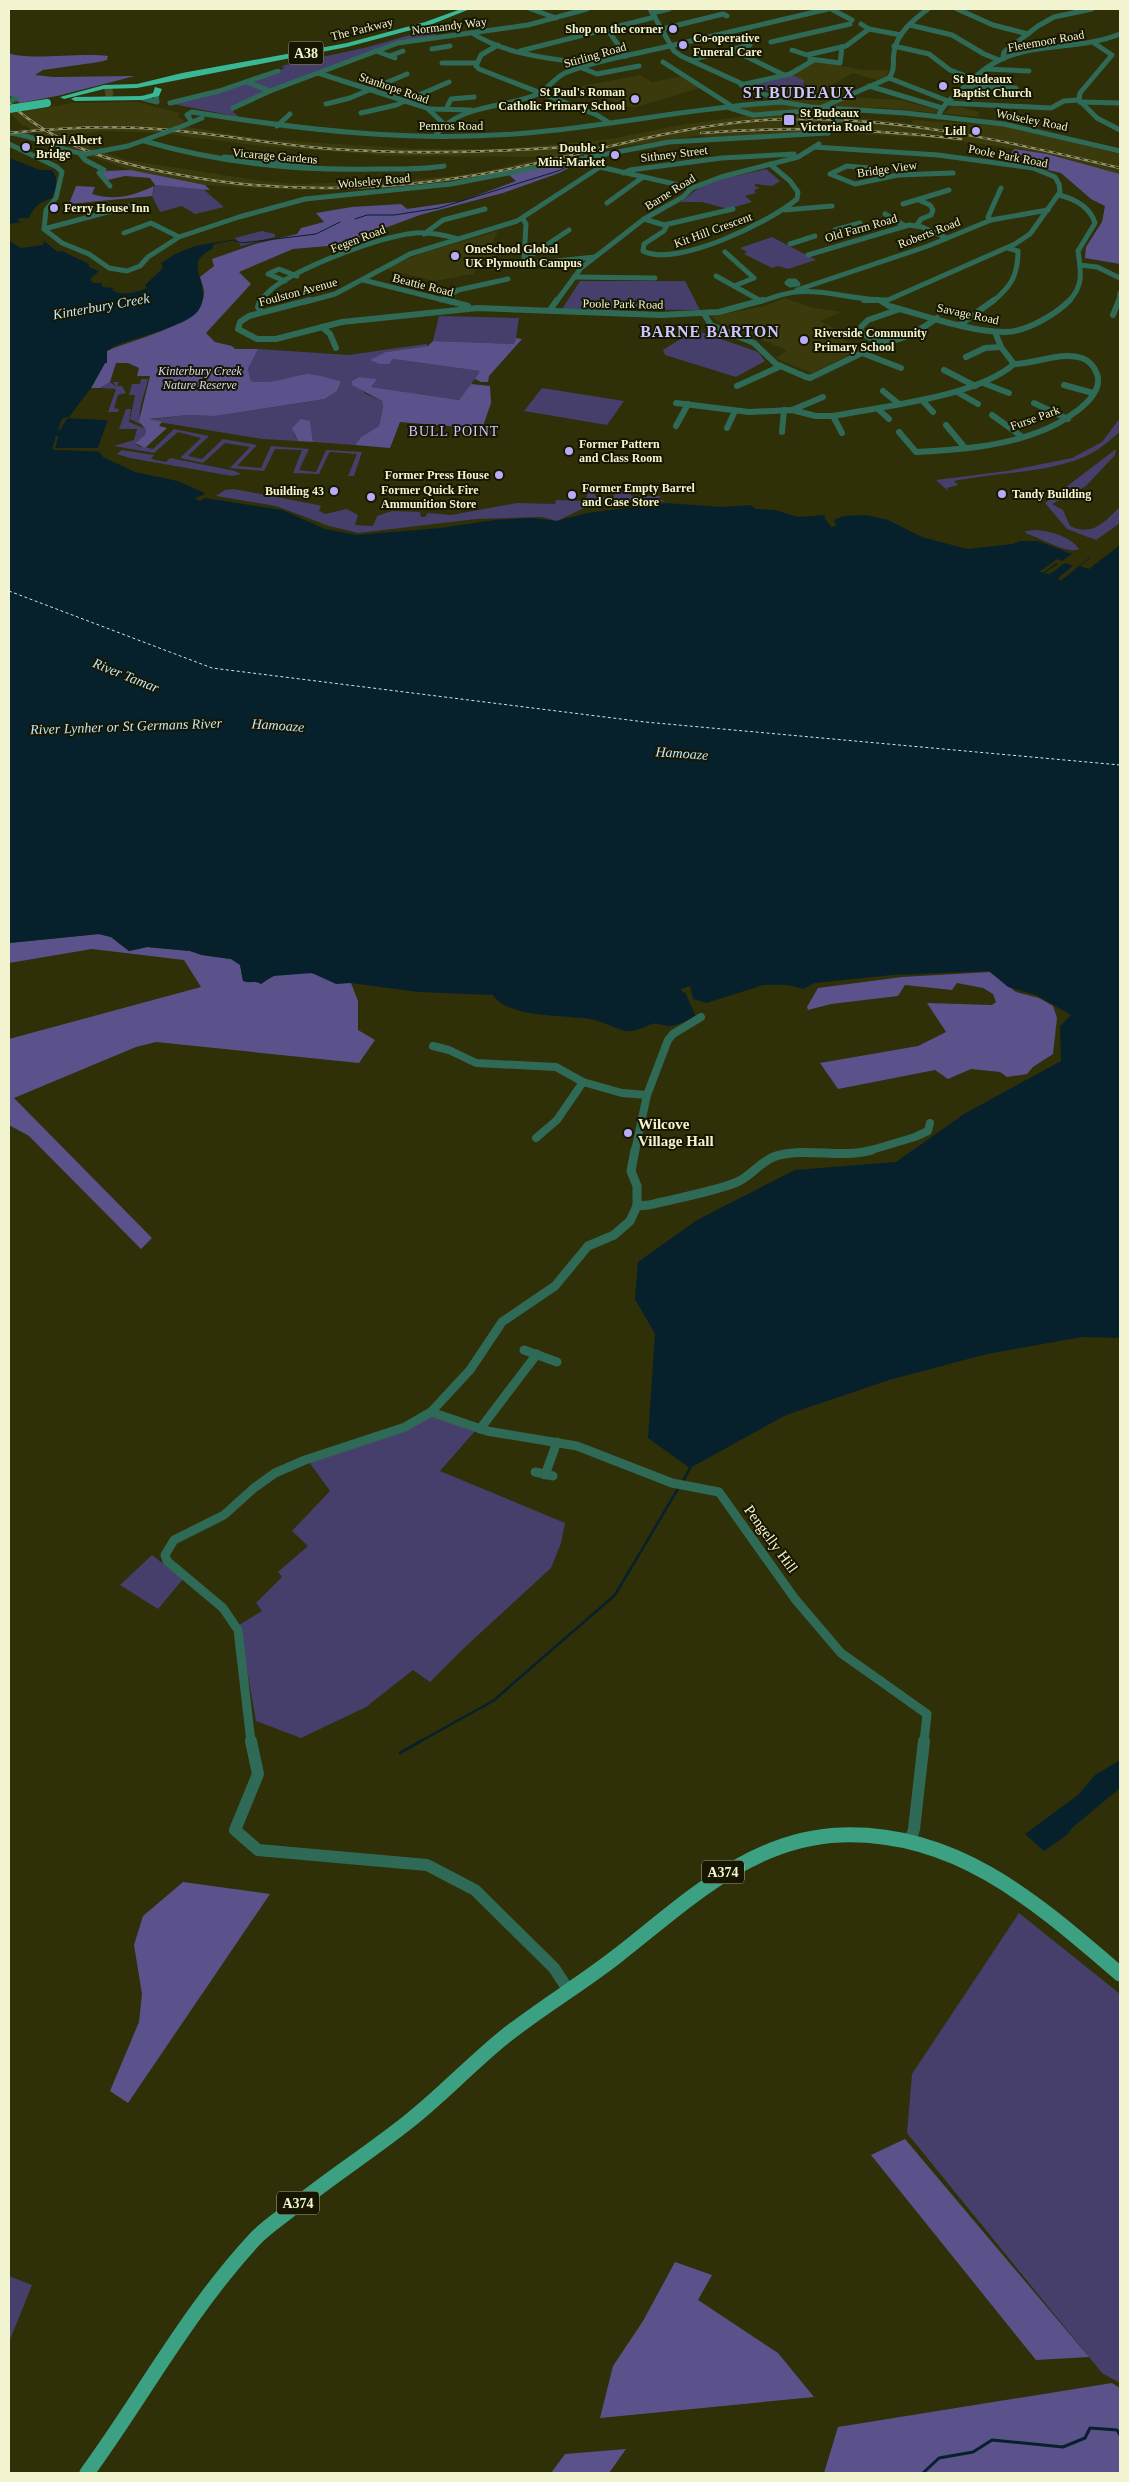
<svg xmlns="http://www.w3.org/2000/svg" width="1129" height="2482" font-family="'Times New Roman',serif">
	<rect width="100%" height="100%" fill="#2f2f08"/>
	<g fill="#3a3a0d" fill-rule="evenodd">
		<path d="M816,61l47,9h26l-3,7 -10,3 -23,-7 -38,21 20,7 13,-4 52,3 46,12 6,-7 27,7 -1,5 -94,-9 -53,-1 -3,8 83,8 2,-3 92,6 115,28v20l-73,-20 -36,-6 -67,-9 -120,-7 -118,6 -2,-3 -85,12 -3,-2 -28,9 -66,14 -93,15 -125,7 -52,-2 -47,-3 -74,-15 -59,-20 -51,-26 -12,-12v-17l11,8 20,6 32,-6 65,-1 42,11 -1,4 7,4 -8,4 84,14 155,10h88l106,-10 76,-15 60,-8 -14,-6 79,-18 3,-4 -13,-5 4,-2 -12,-6zM103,131l56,2 100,13 129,10 160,1 -62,14 -34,5 -55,5 -100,3 -35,-3 -136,-21 -41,-15 -16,-9z"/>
		<path d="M640,75l12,7 29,-6 19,12 -67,20 -62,-20z"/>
		<path d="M498,231l-7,16 11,18 -24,3 -5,6 -38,7 -51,-12 35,-15z"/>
		<path d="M785,298l25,9 32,5 -22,9 15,8 -7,3 35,16 -51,25 -37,-15 11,-6 -2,-3 -68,-28 -4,-5 53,-10z"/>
	</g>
	<g fill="#463f6c">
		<path d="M431,29l7,8 -32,4 -136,50 -34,16 -3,5 6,5 -71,-14 59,-14 58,-21 -4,-2 87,-19z"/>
		<path d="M793,75l12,6 -3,3 13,5 -32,9 -27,-13 2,-2z"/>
		<path d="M766,169l14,12 -8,5 -17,-2v2l5,2 -6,2 2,3 -11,3 7,6 -24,7 -26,-7h-21l19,-15 33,-12 3,1z"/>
		<path d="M155,185l48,4 21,18 -29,7 -13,-8 -22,6 -8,-16z"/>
		<path d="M262,231l13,3v3l-34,9 -6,-8z"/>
		<path d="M772,237l44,23 -28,9 -10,-3 -6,2 -28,-14 3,-2 -7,-4z"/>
		<path d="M580,281h105l15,29 -138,-1z"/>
		<path d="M439,316l80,2 -4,26 -82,-3z"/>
		<path d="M695,330l63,22 7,9 -29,16 -71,-22 -2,-5z"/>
		<path d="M426,344l2,2 -42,6 3,12 4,-5 88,12 -22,29 -89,-13 6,-8 -17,-2 -7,4 14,13 16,7 1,6 -4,19 -18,11 -6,8 -42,-3 -3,-21 -16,13 4,7 -36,-2 -116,-19 42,-5 27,1 110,-17 12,-8 3,-10c-10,-2 -24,-8 -34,-7 -18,3 -37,11 -55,7l-3,-12 10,-20 90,6z"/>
		<path d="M141,379h7c-2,12 -13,35 -6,46l-12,-6 5,-24h-6l3,-11h8z"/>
		<path d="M110,382l6,5 -3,-5h6l-2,4h5l4,7 -8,2 -4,13 5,1 -1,3h-10l8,-23 -16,-1z"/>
		<path d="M542,388l82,13 -17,24 -83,-14z"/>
		<path d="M126,409h5l-2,13 17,7 -1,6 -10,8 3,3 15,3 21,-20 35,7 -21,20 14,3 21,-20 34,6 -20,21 24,2 10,-22 38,3 -10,21 17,2 10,-22 36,2 -8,24h-6l9,-22 -26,-2 -2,1 -10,21 -26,-1 9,-23 -27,-1 -11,22 -34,-3 20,-21 -25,-4 -22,20 -23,-5 21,-20 -23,-6 -24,21 -40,-7 20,-6 3,-11h-18z"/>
		<path d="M1120,418v14c-11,9 -21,18 -36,25 -41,17 -87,15 -130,24l4,4 -11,3 1,3 -12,-11 71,-9 65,-13 30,-16z"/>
		<path d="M1116,449l-1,6 -29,31 -34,18 11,6 7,16c23,11 34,-4 50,-19v16l-24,17 -29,-11 -22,-26z"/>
		<path d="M122,450l32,5 -3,4 15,3 4,-4 65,13 6,3 -9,2 -102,-18 -13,-4z"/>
		<path d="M234,489l84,16 3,1 -2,5 6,3 22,-5 11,6 -3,10 18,1 4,-10 15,-5 28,1 1,5h4l3,-4 23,2 66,-12 38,1 1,-4 30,1 2,-11h7v6l19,1 1,-7 16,1v5h29l-1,3 6,2 -11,2 -2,-3 -66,7 -29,14 -15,-4 -66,2 -118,14 -29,-7 -53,-20 -60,-10 9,-6z"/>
		<path d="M1035,530c15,1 35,6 44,19 -12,6 -39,-12 -52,-15l-2,-3z"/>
		<path d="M432,1413l44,17 -36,41 125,52 -4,20 -10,25 -86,79 -35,35 -17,-12 -47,37 -65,31 -45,-17 -17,-96 23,-14 -6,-8 26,-26 -4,-5 30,-26 -16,-15 38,-40 -21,-29z"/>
		<path d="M152,1555l31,24 -25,30 -38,-24z"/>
		<path d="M1019,1913l101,81v389l-18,-10 -195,-240 5,-59z"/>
		<path d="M9,2276l23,9 -23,57z"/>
	</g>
	<g fill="#5b528c">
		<path d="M9,53c18,8 73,-1 99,3l-1,4 -8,2 -56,8 -8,5 18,2 82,-1 -78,20 -37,7 -11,-8z"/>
		<path d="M1014,149l33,5 73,20v90l-35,-6 1,-11 16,-25 3,-16 -14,-7 -30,-26 -26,-6 7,-5 -31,-8z"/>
		<path d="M569,162l9,1 -19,10 -56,20 -83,22 -81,30 -46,4 -54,23 12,12 -45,49 9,9 17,4 3,3h23l-10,20 3,12c18,4 37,-4 55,-7 10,-1 24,5 35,7l-4,10 -12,8 -110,17 -27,-1 -39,4 13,3 -3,4 8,2 -22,20 -10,-5 10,-8 1,-5 -7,-9 11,-45h-13l2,-8 -11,-5h-12l-6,19 -10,6h-9l14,-25 2,-12c26,-12 84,-23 96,-52 3,-7 -1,-15 -3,-22l14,-11 -2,-7 43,-15 42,-10 4,-6 23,-6 -8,-9 36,-6 49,-3 6,5 55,-8 54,-20 -7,-6z"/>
		<path d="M131,170l74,15 5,5 -55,-5 -5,-7 -25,-2 -17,4 -6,-5 3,-4z"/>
		<path d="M76,186l19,1 -3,7c23,7 41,2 62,-8l-2,10 -83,8z"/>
		<path d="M516,338l6,1 -33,37 -1,6h-7l-6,-3 5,-8 -87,-12 -4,5h-9l-10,-4 16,-8 42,-6 5,-5 81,3z"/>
		<path d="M359,377l18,2 -6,8 88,13 12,-16 19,2 1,17 -9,26 -82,-7 -10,26 -35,-3 6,-8 18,-11 4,-19 -1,-6 -30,-16v-4z"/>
		<path d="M301,419l9,2 3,21 -15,-1 -6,-13z"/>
		<path d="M99,934l12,3 18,14 18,-4 43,4 12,4 29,4 9,5 3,17h14l4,3c13,-11 36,-15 53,-10 17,4 16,10 37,9l7,18v29l17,10 -16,23 -203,-21 -20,5 -122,51 138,140 -11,11 -112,-113 -20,-11v-86l192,-52 -17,-27 -92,-11 -83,14v-20z"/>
		<path d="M990,972l26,20 23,6 14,8 4,12 -4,36 -20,13 -6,7 -20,3 -7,-5 -29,-3 -23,10 -13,-9 -97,19 -18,-26 98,-17 28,-14 -19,-29 65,2 4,-3 -3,-8 -10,-6 -26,-5 -5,7 -47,-5 -7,11 -67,8 -23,6 -1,-3 11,-19 84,-11z"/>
		<path d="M183,1882l87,12 -142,209 -18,-12 29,-69 3,-28 -8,-49 9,-29z"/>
		<path d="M905,2139l184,218 -53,3 -165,-205z"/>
		<path d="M675,2262l37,13 -14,25 80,53 36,44 -214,21 13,-52 30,-45z"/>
		<path d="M1112,2383l8,5v85h-296l14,-46z"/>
		<path d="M626,2449l-17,24h-58l14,-19z"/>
	</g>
	<g fill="#07212c">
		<path d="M9,158l31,12h12c7,8 4,19 0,28 -12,4 -18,8 -23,20h-10l-1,3 5,1 -14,2z"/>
		<path d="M9,241l12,7 22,-3 1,-4 14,11 4,-1 27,13v3l10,4 -9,8 3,4h8l2,4 11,1 -2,2c10,7 25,2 35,-2l-2,-3 18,-17 -2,-5c18,-13 37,-19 59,-21l-7,3v3c-4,3 -9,5 -12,9 -12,11 12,33 -3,54 -11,15 -63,27 -81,34 -4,1 -6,4 -10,6v12h-2l-14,25 -22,29h-3l-7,13 9,-12 40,2 -10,28h-43l3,-11 -2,-1 -2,14 44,1 5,6 32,15 42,9 26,11 2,2 -10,4 4,3 6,-3 77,12 43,19 31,6 85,-7 54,-8 36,-2 26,3 30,-8 78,-10 58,4 28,-2 5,4 19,1 23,7 28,-2 -2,2 7,10 5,-1 -2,-6 10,-4 22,-1 22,5 34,17 45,12 46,-5 7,-3h18l34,13 4,-3 15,6 -11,9 9,3 31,-24v793l-38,-1 -95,17 -98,26 -103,35 -96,53 -42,-30 7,-104 -20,-35 3,-37 59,-42 98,-50 101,-8 68,-48 97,-53 -1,-35 11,-11 -35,-20 -28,-8 -19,-16 -97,4 -77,8 -12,6 -15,-4h-25l-56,18 -14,-4 -3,-13 -9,3 2,4 2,-1 11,25c-8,3 -17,8 -25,9 -7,1 -13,-4 -19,-2 -9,3 -16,8 -26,7 -12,-3 -24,-10 -36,-12 -25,-4 -83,-1 -97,-24l-75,-3 -67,-9 -15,1 -24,-11 -39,3 -12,8c-6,-4 -12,0 -18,-3l-3,-16 -9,-6 -29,-4 -12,-4 -43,-4 -18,4 -18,-14 -12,-3 -90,9z"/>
		<path d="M1120,1760v28l-48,40 -5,7 -23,16 -19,-17 53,-39 17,-20z"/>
	</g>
	<g fill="#2f2f08">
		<path d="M69,417l41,1 -10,32 3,2 -51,-3 4,-13 2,1 -3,11h43l10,-28 -40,-2 -3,2 -4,9 -3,1 4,-11z"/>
		<path d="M1076,551l15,5 -29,24h-3v-3l14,-11 -8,-3 -15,11 -6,-1 14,-9 -2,-1 -12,9h-5l18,-13 5,2z"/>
	</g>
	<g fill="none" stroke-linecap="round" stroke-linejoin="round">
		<g stroke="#07212c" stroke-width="1">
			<path d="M355,219l12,-4h27l45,-7 119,-37 17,-8"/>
			<path d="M217,243l16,-3 9,3 74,-9 24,-12"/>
		</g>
		<g stroke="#07212c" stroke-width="2.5">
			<path d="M682,1483l8,-15"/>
			<path d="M419,1742l74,-41 122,-106 64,-108"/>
		</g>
		<g stroke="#07212c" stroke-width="3">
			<path d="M400,1753l21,-12"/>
			<path d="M923,2473l16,-15 34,-6 19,-12 71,7 22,-9 5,-10 27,2 3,5"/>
		</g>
		<path stroke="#c0e7fb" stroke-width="1" stroke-dasharray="3 2.5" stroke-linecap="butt" d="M9,591l203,77 433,54 475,43"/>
		<path stroke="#4c4d26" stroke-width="8" stroke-dasharray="8 4" stroke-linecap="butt" d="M105,93l10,-2"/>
		<g stroke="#2f6a57" stroke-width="5">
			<path d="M531,9l25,9"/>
			<path d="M650,9l24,42 7,5 101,46 29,5 94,6 99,11 116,27"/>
			<path d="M831,9l21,11"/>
			<path d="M957,9l36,16 35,9"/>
			<path d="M652,13l17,-4"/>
			<path d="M861,24l8,5 32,6"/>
			<path d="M910,25l42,10 32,19 15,6"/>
			<path d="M607,29l19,27"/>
			<path d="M662,29l61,-15 4,2"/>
			<path d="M472,33c34,22 80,26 119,31"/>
			<path d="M771,42l79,-18"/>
			<path d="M1094,43l18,12 -32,38 -1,7 18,18 23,12"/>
			<path d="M498,45l-17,10 -5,11 3,3 118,46 11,7"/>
			<path d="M894,46l35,8 21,16 24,9"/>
			<path d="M432,49l18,-3"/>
			<path d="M733,50l51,25"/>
			<path d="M792,50l15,5 39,-9 23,-17"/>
			<path d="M376,51l19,7"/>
			<path d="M520,51l135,-34"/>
			<path d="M390,56l13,-5"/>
			<path d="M1005,58l-2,-1 1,-5 34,-26 16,-9 38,-8"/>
			<path d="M810,59l30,4 2,-16"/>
			<path d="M690,60l60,-15"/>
			<path d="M663,62l67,43"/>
			<path d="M442,63h34"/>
			<path d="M582,68l15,6 42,-8"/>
			<path d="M986,69l43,2"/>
			<path d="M318,73l109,35 17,16"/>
			<path d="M889,78l59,23"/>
			<path d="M247,82l23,9"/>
			<path d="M741,85l49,-11 24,-14"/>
			<path d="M869,86l73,22"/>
			<path d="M965,86l51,2"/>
			<path d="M142,98l15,4 -1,-8"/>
			<path d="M9,102l7,-4"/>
			<path d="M1080,102l40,1"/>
			<path d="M170,103l49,-12 59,-20"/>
			<path d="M947,103l104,5 13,-7 15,-1"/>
			<path d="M326,104l24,-6 57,-24"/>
			<path d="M233,108l37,-17 128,-48 130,-18 59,-16"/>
			<path d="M730,108l23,7 52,-4"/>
			<path d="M820,108l69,-30c7,-10 3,-15 5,-26 3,-19 19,-32 34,-43"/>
			<path d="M429,109l42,1"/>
			<path d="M446,109l5,-10 23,-2"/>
			<path d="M361,113l35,-8 53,-23"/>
			<path d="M938,117c4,-13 16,-20 25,-29 11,-10 23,-22 37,-28 37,-18 81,-10 120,-26"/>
			<path d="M190,119l-3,-4 5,-3c111,18 223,31 335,21 85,-7 169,-26 255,-31"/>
			<path d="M277,126l13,-12"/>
			<path d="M180,127l22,-9"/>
			<path d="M9,133c28,2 50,19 78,21"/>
			<path d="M435,136c25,-33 68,-27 103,-42 9,-4 15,-15 27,-21 29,-12 65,-18 96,-25 56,-13 111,-26 167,-39"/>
			<path d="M144,141c76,22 152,30 231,28 23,0 46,1 69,-3"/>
			<path d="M9,144l48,23 5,5 -6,26 -10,12 -2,19 18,14 27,11 20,14 18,3 13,-5 8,-9 31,-20 60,-20 66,-18 146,-15 218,-42 159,-9"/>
			<path d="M101,151l27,-5 36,-13"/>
			<path d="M81,155l4,5 19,10 -5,3 11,13"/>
			<path d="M224,157l91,8"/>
			<path d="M586,157l14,10 92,21"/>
			<path d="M869,168l-22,-2 -17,8 25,10 43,-9 55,-2"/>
			<path d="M623,173l7,-3 92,-12 72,-4"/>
			<path d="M1059,195c16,4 31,12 36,28l-17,28c3,21 6,35 -10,51"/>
			<path d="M607,203l36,-26"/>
			<path d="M903,204l46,-14"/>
			<path d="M785,210l47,-4"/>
			<path d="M885,214l20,12"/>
			<path d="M523,219l3,5 -2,36 14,3 57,-6"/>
			<path d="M644,219l20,6 69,-16"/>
			<path d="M991,220l-3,-3 13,-29"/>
			<path d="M664,225l2,2 -2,4 -20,13 -1,7c33,17 127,-29 154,-52l1,-7 -8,-11 -20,-17"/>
			<path d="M917,225l4,-6 10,-4 2,-5 -3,-5 -11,-5"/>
			<path d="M44,229l90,-24"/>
			<path d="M835,230l25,-7"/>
			<path d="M124,233l27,-10 28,14"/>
			<path d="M424,234l19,-14 42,-11"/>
			<path d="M790,244l25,-8"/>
			<path d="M725,252l29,26 -20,8"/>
			<path d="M808,255l101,-30 13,2 25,11"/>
			<path d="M525,257l5,-1 39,-26"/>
			<path d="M1080,265l17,2 23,11"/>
			<path d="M716,276l45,25"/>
			<path d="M574,277l81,1"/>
			<path d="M363,280l88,22"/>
			<path d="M285,281l-17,-7 11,-5 18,7"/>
			<path d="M789,281h6l3,3 -8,1 -3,-2z"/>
			<path d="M797,290l131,-44 63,-26 57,-10"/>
			<path d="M441,300l17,-10 50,-11"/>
			<path d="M259,302c5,-5 9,-10 14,-14 29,-22 108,-52 143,-55 15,-1 28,2 42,6"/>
			<path d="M305,302l30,-8 75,-40 107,-33 83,-54"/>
			<path d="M556,302l25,-34 63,-49 39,-22 9,-9 29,-11 77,-20 21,-13"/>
			<path d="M758,302c12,-3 25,-9 38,-10 30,-3 61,9 92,8l127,-56 15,-10 30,-42 -1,-8 -4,-7 -22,-9 -95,-13 -124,-8"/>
			<path d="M992,302c19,-15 26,-27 26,-51l-10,-3"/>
			<path d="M1119,302l1,-9"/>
		</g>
		<g stroke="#2f6a57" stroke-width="6">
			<path d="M261,300l-3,7 3,5"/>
			<path d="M310,300l-61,16 -9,6 -2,7 19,10h19l66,-17 136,-14 183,7 58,-3 44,-12"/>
			<path d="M446,300l22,6"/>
			<path d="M864,300h14"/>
			<path d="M881,301l8,5c34,9 81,26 116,26 21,0 50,-17 65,-32"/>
			<path d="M900,309l-32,11 -9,9c22,26 56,5 78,-11"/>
			<path d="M550,310l7,-10"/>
			<path d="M704,314l7,11 43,18 22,21 30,13 4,1 52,-25 39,15"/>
			<path d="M1113,315l6,-15"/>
			<path d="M961,324l33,-24"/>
			<path d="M322,327l8,7 6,14"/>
			<path d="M966,357l19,-9 16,-1"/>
			<path d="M944,370l31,16"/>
			<path d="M983,383l26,10"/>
			<path d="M1064,385l29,8"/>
			<path d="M737,386l44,-20"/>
			<path d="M883,391l16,13"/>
			<path d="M957,392l21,12"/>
			<path d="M922,400l11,12"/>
			<path d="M676,403l73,9 43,-2 24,6h17c51,-10 143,-19 181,-52l-13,-17 -6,-15"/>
			<path d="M1034,403l34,16"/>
			<path d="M878,409l11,10"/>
			<path d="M792,410l31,-13"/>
			<path d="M992,415l29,21"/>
			<path d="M833,416l9,17"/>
			<path d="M946,425l19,23"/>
			<path d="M676,426l12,-22"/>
			<path d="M727,428l8,-17"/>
			<path d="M782,432l2,-22"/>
			<path d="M899,432l17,20c40,-2 82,-5 120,-19 20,-7 70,-33 61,-59 -3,-8 -7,-13 -15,-16 -22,-7 -46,6 -68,6"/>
		</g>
		<g stroke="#2f6a57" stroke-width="8">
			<path d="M433,1046l16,4 27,13 80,4 27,15 39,11 25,2"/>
			<path d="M536,1138l21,-18 26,-38"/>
			<path d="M635,1151l12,-56 21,-55 5,-6 28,-17"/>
			<path d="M868,1151l47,-14 13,-6 2,-8"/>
		</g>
		<g stroke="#2f6a57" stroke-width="9">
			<path d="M637,1206l12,-1c28,-7 59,-12 86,-22 15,-5 25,-22 41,-27 31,-9 65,3 96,-6"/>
			<path d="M524,1350l33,12"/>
			<path d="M431,1412l56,19 90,15 95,37 47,9 76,107 46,54 86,61 -3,28"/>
			<path d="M480,1429l57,-75"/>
			<path d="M535,1472l18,4"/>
			<path d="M545,1475l12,-33"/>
			<path d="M251,1742l-13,-112 -15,-22 -56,-47 -2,-6 9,-15 50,-25 30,-27 21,-15 30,-13 100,-33 26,-15 39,-42 32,-48 53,-36 33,-40 26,-11 16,-14 7,-15v-20l-6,-15 4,-21"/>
		</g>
		<g stroke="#2f6a57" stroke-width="12">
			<path d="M251,1741l7,33 -23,56 23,20 169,15 48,25 79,78 15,23"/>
			<path d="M910,1842l4,-13 10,-88"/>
		</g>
		<path stroke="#3ca183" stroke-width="15" d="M87,2473c56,-77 102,-163 167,-233 11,-12 24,-20 36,-30 38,-31 79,-57 118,-88 33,-26 62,-57 95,-84 36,-29 77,-53 114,-82 67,-52 133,-118 224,-121 116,-4 196,68 279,139"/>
		<g fill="#38b894" fill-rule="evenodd">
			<path d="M461,9h9l-40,16 -83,22 -210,41 -33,1 -40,10 -4,-2 44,-12 33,-1 45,-11 165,-30 78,-21z"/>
			<path d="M155,87l7,2 -3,7 -17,4 -67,1 -4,-2 4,-2 67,-1 11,-3z"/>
		</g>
		<defs>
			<g id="rail">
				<path d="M9,103c47,43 104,60 166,71 107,21 218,17 324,-3 88,-17 175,-45 265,-51 120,-7 240,20 356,48"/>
				<path d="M9,133c49,-5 98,-8 147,-4 59,4 118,16 177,20 83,6 166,3 249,-3"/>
				<path d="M701,133c87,-7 173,-4 260,6"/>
			</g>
		</defs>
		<use href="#rail" stroke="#90916c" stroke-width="2.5"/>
		<use href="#rail" stroke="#171600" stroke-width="1" stroke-dasharray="4.5" stroke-linecap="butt"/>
		<g stroke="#2f6a57" stroke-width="5">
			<path d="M164,133l16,-6"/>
			<path d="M828,133l11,-15"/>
			<path d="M87,154l14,-3"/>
		</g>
		<path stroke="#38b894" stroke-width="8" d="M9,109l38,-6"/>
	</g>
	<g fill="#b6acf8" stroke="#171600" stroke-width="2">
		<circle cx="673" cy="29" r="5"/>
		<circle cx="683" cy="45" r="5"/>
		<circle cx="943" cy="86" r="5"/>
		<circle cx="635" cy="99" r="5"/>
		<rect x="783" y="114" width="12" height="12" rx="2.5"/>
		<circle cx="976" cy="131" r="5"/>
		<circle cx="26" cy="147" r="5"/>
		<circle cx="615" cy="155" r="5"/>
		<circle cx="54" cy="208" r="5"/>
		<circle cx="455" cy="256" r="5"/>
		<circle cx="804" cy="340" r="5"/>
		<circle cx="569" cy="451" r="5"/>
		<circle cx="499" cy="475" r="5"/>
		<circle cx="334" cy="491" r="5"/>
		<circle cx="1002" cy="494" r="5"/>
		<circle cx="572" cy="495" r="5"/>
		<circle cx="371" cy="497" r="5"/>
		<circle cx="628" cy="1133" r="5"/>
	</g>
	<g text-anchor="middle" stroke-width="4" stroke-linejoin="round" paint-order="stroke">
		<g font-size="12" fill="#f2f4d0" stroke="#171600">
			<text transform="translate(449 26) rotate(-7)" y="4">Normandy Way</text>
			<text transform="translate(362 29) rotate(-14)" y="4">The Parkway</text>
			<text transform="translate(1046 41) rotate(-10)" y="4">Fletemoor Road</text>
			<text transform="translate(595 55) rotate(-16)" y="4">Stirling Road</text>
			<text transform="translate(394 88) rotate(19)" y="4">Stanhope Road</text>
			<text transform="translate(1032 120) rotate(11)" y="4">Wolseley Road</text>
			<text x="451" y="130">Pemros Road</text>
			<text transform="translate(674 154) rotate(-7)" y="4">Sithney Street</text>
			<text transform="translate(275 156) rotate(5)" y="4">Vicarage Gardens</text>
			<text transform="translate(1008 156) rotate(11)" y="4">Poole Park Road</text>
			<text transform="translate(887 169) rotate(-8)" y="4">Bridge View</text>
			<text transform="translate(374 181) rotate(-5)" y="4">Wolseley Road</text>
			<text transform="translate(670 192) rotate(-32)" y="4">Barne Road</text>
			<text transform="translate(861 228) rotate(-16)" y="4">Old Farm Road</text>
			<text transform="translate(713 230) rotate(-20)" y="4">Kit Hill Crescent</text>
			<text transform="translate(929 233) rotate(-21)" y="4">Roberts Road</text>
			<text transform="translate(358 239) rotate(-21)" y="4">Fegen Road</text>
			<text transform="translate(423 285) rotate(14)" y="4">Beattie Road</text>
			<text transform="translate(298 292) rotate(-15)" y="4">Foulston Avenue</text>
			<text transform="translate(623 304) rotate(1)" y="4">Poole Park Road</text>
			<text transform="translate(968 314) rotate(12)" y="4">Savage Road</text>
			<text transform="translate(1035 418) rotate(-20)" y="4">Furse Park</text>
		</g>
		<g font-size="12" font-weight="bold" fill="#f2f4d0" stroke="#171600" text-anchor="start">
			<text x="663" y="33" text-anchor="end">Shop on the corner</text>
			<text x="693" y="42">Co-operative<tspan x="693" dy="14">Funeral Care</tspan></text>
			<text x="953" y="83">St Budeaux<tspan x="953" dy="14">Baptist Church</tspan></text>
			<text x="625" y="96" text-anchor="end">St Paul's Roman<tspan x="625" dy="14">Catholic Primary School</tspan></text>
			<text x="800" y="117">St Budeaux<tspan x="800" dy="14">Victoria Road</tspan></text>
			<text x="966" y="135" text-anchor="end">Lidl</text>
			<text x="36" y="144">Royal Albert<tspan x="36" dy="14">Bridge</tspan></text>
			<text x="605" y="152" text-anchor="end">Double J<tspan x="605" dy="14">Mini-Market</tspan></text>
			<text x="64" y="212">Ferry House Inn</text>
			<text x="465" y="253">OneSchool Global<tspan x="465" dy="14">UK Plymouth Campus</tspan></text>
			<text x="814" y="337">Riverside Community<tspan x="814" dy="14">Primary School</tspan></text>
			<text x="579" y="448">Former Pattern<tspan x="579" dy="14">and Class Room</tspan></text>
			<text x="489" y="479" text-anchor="end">Former Press House</text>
			<text x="582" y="492">Former Empty Barrel<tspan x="582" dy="14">and Case Store</tspan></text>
			<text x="381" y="494">Former Quick Fire<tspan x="381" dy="14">Ammunition Store</tspan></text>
			<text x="324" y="495" text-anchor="end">Building 43</text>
			<text x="1012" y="498">Tandy Building</text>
		</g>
		<g font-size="12" font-style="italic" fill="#dad6fa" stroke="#171600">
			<text x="200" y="375">Kinterbury Creek<tspan x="200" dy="14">Nature Reserve</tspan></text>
		</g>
		<g fill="#171600" stroke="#b0b192" stroke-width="1">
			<rect x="288.5" y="41.5" width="35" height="23" rx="4"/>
			<rect x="702" y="1860.5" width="42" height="23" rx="4"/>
			<rect x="277" y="2191.5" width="42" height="23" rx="4"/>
		</g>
		<g font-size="14" font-weight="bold" fill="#f2f4d0">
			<text x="306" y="58">A38</text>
			<text x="723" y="1877">A374</text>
			<text x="298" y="2208">A374</text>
		</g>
		<g font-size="14" font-style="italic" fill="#c0e7fb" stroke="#171600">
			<text transform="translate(101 306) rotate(-10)" y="5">Kinterbury Creek</text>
			<text transform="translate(126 675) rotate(22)" y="5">River Tamar</text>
			<text transform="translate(278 725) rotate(4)" y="5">Hamoaze</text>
			<text transform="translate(126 726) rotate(-2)" y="5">River Lynher or St Germans River</text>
			<text transform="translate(682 753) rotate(4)" y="5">Hamoaze</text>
		</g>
		<g font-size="14" letter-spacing="1" fill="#ccc5ff" stroke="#171600">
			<text x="454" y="436">BULL POINT</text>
		</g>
		<g font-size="15" font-weight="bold" fill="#f2f4d0" stroke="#171600" text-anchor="start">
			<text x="638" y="1129">Wilcove<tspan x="638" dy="17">Village Hall</tspan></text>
		</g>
		<g font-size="15" fill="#f2f4d0" stroke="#171600">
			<text transform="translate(771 1539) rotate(54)" y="5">Pengelly Hill</text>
		</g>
		<g font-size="16" font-weight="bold" letter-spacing="1" fill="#ccc5ff" stroke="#171600">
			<text x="799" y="98">ST BUDEAUX</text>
			<text x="710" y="337">BARNE BARTON</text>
		</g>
	</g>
	<rect width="1129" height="2482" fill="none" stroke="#f2f4d0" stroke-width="20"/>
</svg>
